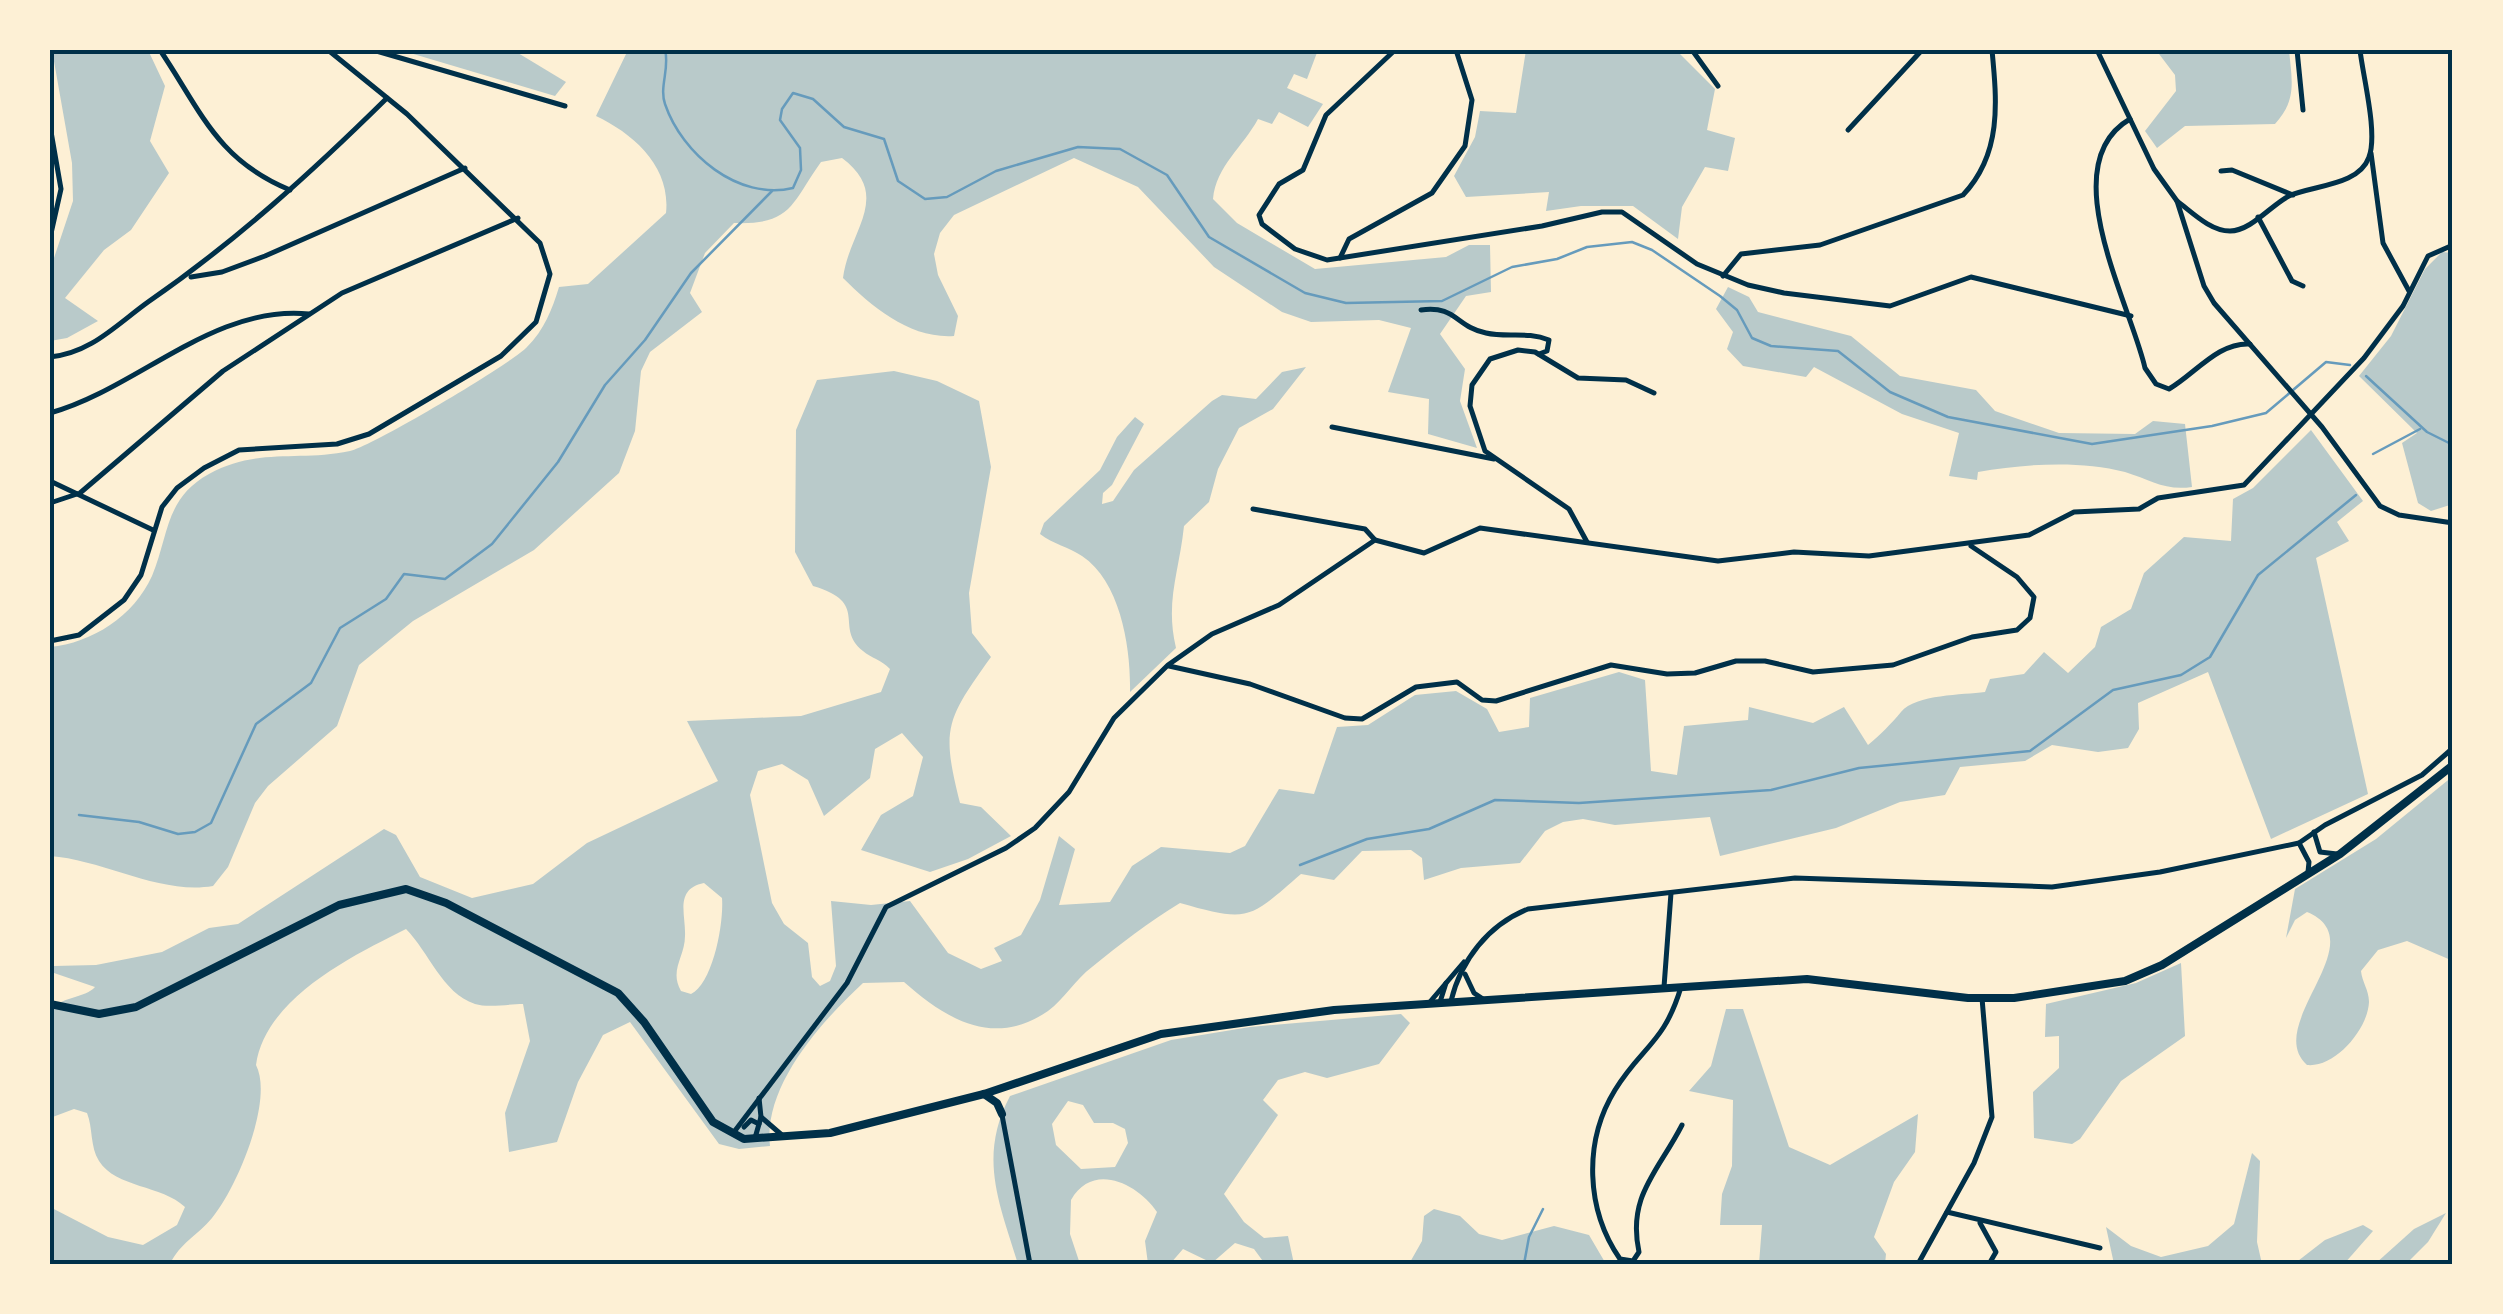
<svg xmlns="http://www.w3.org/2000/svg" width="2503" height="1314" font-family="Lora,serif">
	<rect width="100%" height="100%" fill="#fdf0d5"/>
	<g fill="#b9caca" fill-rule="evenodd">
		<path d="M52,50h96l17,36 -15,55 19,32 -38,57 -27,20 -39,48 33,23 -31,17 -17,3v-71l23,-69 -1,-38z"/>
		<path d="M400,50h113l53,32 -11,14z"/>
		<path d="M628,50h690l-11,29 -13,-5 -7,14 36,16 -15,23 -29,-15 -7,12 -14,-5c-15,28 -42,47 -45,80l24,24 78,46 131,-12 23,-12h21l1,47 -25,4 -26,38 25,35 -5,32 17,47 -49,-14 1,-35 -41,-7 23,-64 -32,-8 -68,2 -29,-10 -68,-45 -76,-80 -64,-29 -120,57 -14,18 -6,21 4,21 20,41 -4,20c-43,3 -81,-28 -111,-58 6,-48 50,-82 -1,-120l-21,4c-30,42 -29,63 -87,61l-29,30 -15,40 12,19 -52,40 -9,19 -6,60 -16,42 -85,77 -121,71 -54,44 -22,61 -69,60 -13,17 -27,64 -15,19c-53,9 -109,-26 -163,-30v-209c42,-4 84,-31 102,-71 17,-41 13,-78 57,-102 49,-27 89,-12 141,-23 22,-5 161,-87 177,-104 17,-17 25,-37 32,-60l29,-3 78,-71c5,-46 -32,-79 -70,-97z"/>
		<path d="M1526,50h150l39,39 -8,41 28,8 -7,33 -23,-4 -23,40 -4,32 -45,-33h-52l-35,5 3,-19 -83,5 -12,-21 21,-39 5,-26 36,2z"/>
		<path d="M2156,50h133c3,31 8,50 -14,74l-90,2 -28,22 -12,-17 31,-40 -1,-16z"/>
		<path d="M2442,252l11,1v251l-22,7 -13,-8 -16,-60 15,-10 -58,-57 32,-40 34,-67z"/>
		<path d="M1728,287l21,10 9,15 93,24 49,40 76,14 19,21 64,22 76,1 18,-13 32,3 7,63c-27,4 -41,-7 -67,-15 -46,-12 -101,-8 -147,0l-1,8 -28,-4 10,-43 -57,-19 -88,-47 -8,10 -63,-11 -16,-17 6,-17 -17,-23z"/>
		<path d="M1306,367l-33,42 -34,19 -21,41 -9,33 -25,24c-5,47 -19,76 -8,122l-46,44c1,-43 -9,-110 -48,-136 -13,-9 -29,-12 -42,-22l4,-11 56,-53 17,-33 18,-20 9,7 -32,61 -9,8 -1,11 11,-3 21,-31 78,-69 10,-6 34,4 26,-27z"/>
		<path d="M894,371l43,10 42,20 12,66 -22,126 3,40 19,24c-45,63 -50,71 -31,146l21,4 30,29 -43,23 -38,13 -69,-22 20,-35 32,-19 10,-39 -21,-24 -27,16 -5,29 -46,38 -16,-36 -26,-16 -24,7 -8,24 22,108 12,21 24,19 4,34 8,9 10,-5 6,-15 -5,-65 40,4 39,-4 38,52 33,16 21,-8 -8,-13 27,-13 19,-35 19,-64 16,13 -16,56 51,-3 22,-36 29,-19 69,6 15,-7 34,-57 35,5 23,-67 31,-2 47,-30 41,-4 31,18 12,23 30,-5 1,-29 89,-26 26,8 6,91 26,4 7,-49 64,-6 1,-13 64,16 31,-16 24,38c13,-11 23,-21 33,-33 15,-18 62,-17 84,-20l5,-13 34,-5 20,-22 24,21 27,-26 6,-20 30,-18 13,-36 40,-36 47,4 2,-42 20,-11 58,-58 52,71 -26,21 12,19 -33,17 52,236 -97,45 -63,-167 -70,31 1,26 -11,19 -30,4 -46,-7 -27,16 -65,6 -15,28 -45,7 -64,26 -116,28 -10,-39 -95,8 -32,-6 -20,3 -18,9 -25,32 -59,5 -37,12 -2,-22 -11,-8 -49,1 -28,29 -33,-6c-52,45 -51,49 -121,29 -31,19 -60,41 -88,64 -16,12 -28,32 -44,44 -54,37 -101,9 -144,-29l-41,1c-42,39 -100,103 -93,163l-31,3 -20,-5 -89,-122 -27,13 -25,47 -21,60 -48,10 -4,-39 25,-72 -7,-37c-13,0 -35,4 -48,0 -33,-11 -46,-52 -69,-75 -52,26 -141,69 -150,136 18,35 -19,123 -44,153 -14,17 -32,25 -42,46h-120v-57l58,30 35,8 34,-20 8,-18c-23,-22 -69,-19 -86,-46 -9,-14 -6,-33 -12,-48l-13,-4 -24,9v-109c15,-13 35,-11 45,-22l-41,-14v-7l42,-1 66,-13 47,-24 29,-4 146,-95 12,6 24,42 52,21 61,-14 54,-41 131,-62 -31,-60 114,-5 80,-24 9,-23c-8,-9 -19,-11 -27,-18 -30,-24 8,-48 -50,-65l-18,-34 1,-122 21,-50zM704,883l18,15c2,25 -9,85 -31,96l-10,-3c-12,-21 4,-34 4,-55 1,-21 -11,-47 19,-53z"/>
		<path d="M2453,776v185l-46,-20 -29,9 -17,21c1,11 8,19 8,31 -1,27 -34,66 -62,63 -45,-40 70,-124 0,-153l-12,8 -9,18 9,-49 81,-50z"/>
		<path d="M2181,963l4,73 -64,45 -41,58 -8,5 -38,-6 -1,-46 26,-24v-32l-14,1 1,-33 90,-21z"/>
		<path d="M1726,1009h17l46,138 41,18 88,-51 -3,38 -21,30 -20,55 12,17 -1,10h-126l3,-39h-42l2,-31 10,-28 1,-66 -44,-9 22,-25z"/>
		<path d="M1401,1014l9,9 -31,41 -52,14 -22,-6 -27,8 -15,20 15,15 -54,79 20,28 20,16 24,-2 6,28h-29l-11,-15 -19,-6 -23,20 -29,-14 -13,15h-22l-3,-23 12,-29c-19,-28 -64,-51 -86,-12l-1,34 10,30h-62c-19,-62 -40,-107 -8,-168l161,-56 79,-13zM1068,1101l15,4 11,18h19l12,6 3,14 -13,24 -34,2 -25,-24 -4,-21z"/>
		<path d="M2252,1153l8,8 -3,81 5,22h-148l-8,-37 25,19 30,11 47,-11 26,-22z"/>
		<path d="M1434,1209l26,7 19,18 23,6 52,-14 35,9 17,29h-197l13,-23 2,-25z"/>
		<path d="M2446,1213l-18,29 -22,22h-31l39,-35z"/>
		<path d="M2363,1225l10,6 -29,33h-50l31,-24z"/>
	</g>
	<g fill="none" stroke-linecap="round" stroke-linejoin="round">
		<g stroke="#669bbc" stroke-width="2.5">
			<path d="M665,50c5,18 -6,37 0,54 17,50 73,97 128,84l8,-18 -1,-22 -20,-28 2,-11 11,-16 20,6 31,28 40,12 14,42 27,18 22,-2 49,-26 82,-24 42,2 47,26 42,62 96,56 41,10 96,-2 70,-34 45,-8 30,-12 45,-5 20,8 68,46 17,14 15,28 19,8 67,5 52,41 58,25 144,27 120,-18 54,-13 60,-51 24,3"/>
			<path d="M2366,376l61,56 26,13"/>
			<path d="M2373,454l47,-25"/>
			<path d="M79,815l60,7 39,12 17,-2 16,-9 45,-99 55,-41 29,-55 46,-29 18,-25 41,5 47,-35 66,-82 47,-77 40,-45 46,-67 81,-82"/>
			<path d="M1300,865l67,-26 62,-10 66,-29 84,3 192,-13 88,-22 171,-17 83,-61 68,-15 29,-18 48,-82 98,-80"/>
			<path d="M1524,1264l5,-27 14,-28"/>
		</g>
		<g stroke="#003049" stroke-width="5">
			<path d="M160,50c41,61 57,110 130,140"/>
			<path d="M373,50l192,56"/>
			<path d="M1395,50l-69,65 -23,55 -24,14 -20,31 3,9 33,25 32,11 215,-34 60,-14h20l75,52 51,21 36,8 106,13 81,-29 160,39"/>
			<path d="M1692,50l26,36"/>
			<path d="M2097,50l57,119 23,32 27,85 10,17 108,124 58,79 19,9 54,8"/>
			<path d="M2297,50l6,60"/>
			<path d="M2130,119c-78,45 1,186 15,249l11,16 13,5c26,-15 49,-47 81,-45"/>
			<path d="M50,126l11,63 -11,49"/>
			<path d="M1848,130l74,-80"/>
			<path d="M2371,153l12,90 26,48"/>
			<path d="M2221,171l11,-1 61,25"/>
			<path d="M2177,201c15,11 33,30 53,30 21,0 41,-26 59,-35 24,-11 70,-10 80,-39 9,-24 -6,-80 -9,-107"/>
			<path d="M2258,217l34,64 11,5"/>
			<path d="M1340,258l9,-19 83,-46 33,-47 7,-46 -16,-50"/>
			<path d="M1723,276l18,-22 79,-9 143,-50c39,-41 34,-93 29,-145"/>
			<path d="M191,277l31,-5 43,-16 200,-88"/>
			<path d="M1421,310c35,-5 35,17 65,23 21,5 41,-2 63,7l-2,11 -8,3"/>
			<path d="M50,357c41,-4 66,-32 98,-55 87,-60 164,-130 239,-204"/>
			<path d="M50,413c87,-24 164,-109 259,-99"/>
			<path d="M1332,427l162,32"/>
			<path d="M50,481l103,49"/>
			<path d="M50,503l30,-10 143,-122 119,-78 176,-75"/>
			<path d="M1253,509l112,20 10,11"/>
			<path d="M1587,542l-18,-33 -84,-58 -15,-45 2,-21 18,-26 28,-9 17,2 43,26 48,2 28,13"/>
			<path d="M50,641l29,-6 45,-35 17,-25 21,-68 15,-19 27,-20 35,-18 98,-6 32,-10 132,-78 35,-34 14,-48 -10,-31 -133,-129 -79,-64"/>
			<path d="M1169,666l81,18 95,34 17,1 54,-32 41,-5 25,18 14,1 115,-36 56,9 28,-1 41,-12h29l48,11 80,-7 79,-28 45,-7 13,-12 4,-21 -17,-20 -46,-31"/>
			<path d="M2314,832l6,20 17,2"/>
			<path d="M2299,843l10,19 -1,10"/>
			<path d="M1465,974l9,19 9,6"/>
			<path d="M1664,987l7,-94"/>
			<path d="M1681,987c-17,57 -39,59 -66,103 -32,52 -29,120 5,169l13,2 6,-9c-12,-56 19,-80 43,-127"/>
			<path d="M1451,1001c10,-41 37,-76 77,-92l267,-31 257,9 108,-15 139,-29 26,-18 97,-50 31,-27"/>
			<path d="M1440,1002l6,-19"/>
			<path d="M1429,1003l35,-41"/>
			<path d="M759,1098l2,19 22,19"/>
			<path d="M1002,1115l28,149"/>
			<path d="M744,1127l7,-7 8,4"/>
			<path d="M734,1132l113,-149 39,-76 120,-59 29,-20 34,-36 45,-74 54,-53 44,-31 67,-29 96,-65 49,13 56,-25 238,33 76,-9 75,4 160,-21 45,-23 65,-3 19,-11 86,-13 120,-127 39,-52 25,-50 25,-11"/>
			<path d="M755,1138l6,-21"/>
			<path d="M1947,1212l153,36"/>
			<path d="M1980,1223l16,29 -7,12"/>
			<path d="M1918,1264l56,-101 18,-46 -10,-119"/>
		</g>
		<g stroke="#003049" stroke-width="8">
			<path d="M50,1004l49,10 37,-7 203,-102 67,-16 40,14 172,90 26,29 69,100 31,17 86,-6 154,-39 177,-60 173,-24 473,-31 161,19h46l111,-17 37,-16 178,-111 113,-89"/>
			<path d="M984,1094l13,9 5,11"/>
		</g>
	</g>
	<rect width="2503" height="1314" fill="none" stroke="#fdf0d5" stroke-width="105"/>
	<rect x="52" y="52" width="2398" height="1210" fill="none" stroke="#003049" stroke-width="4"/>
</svg>
